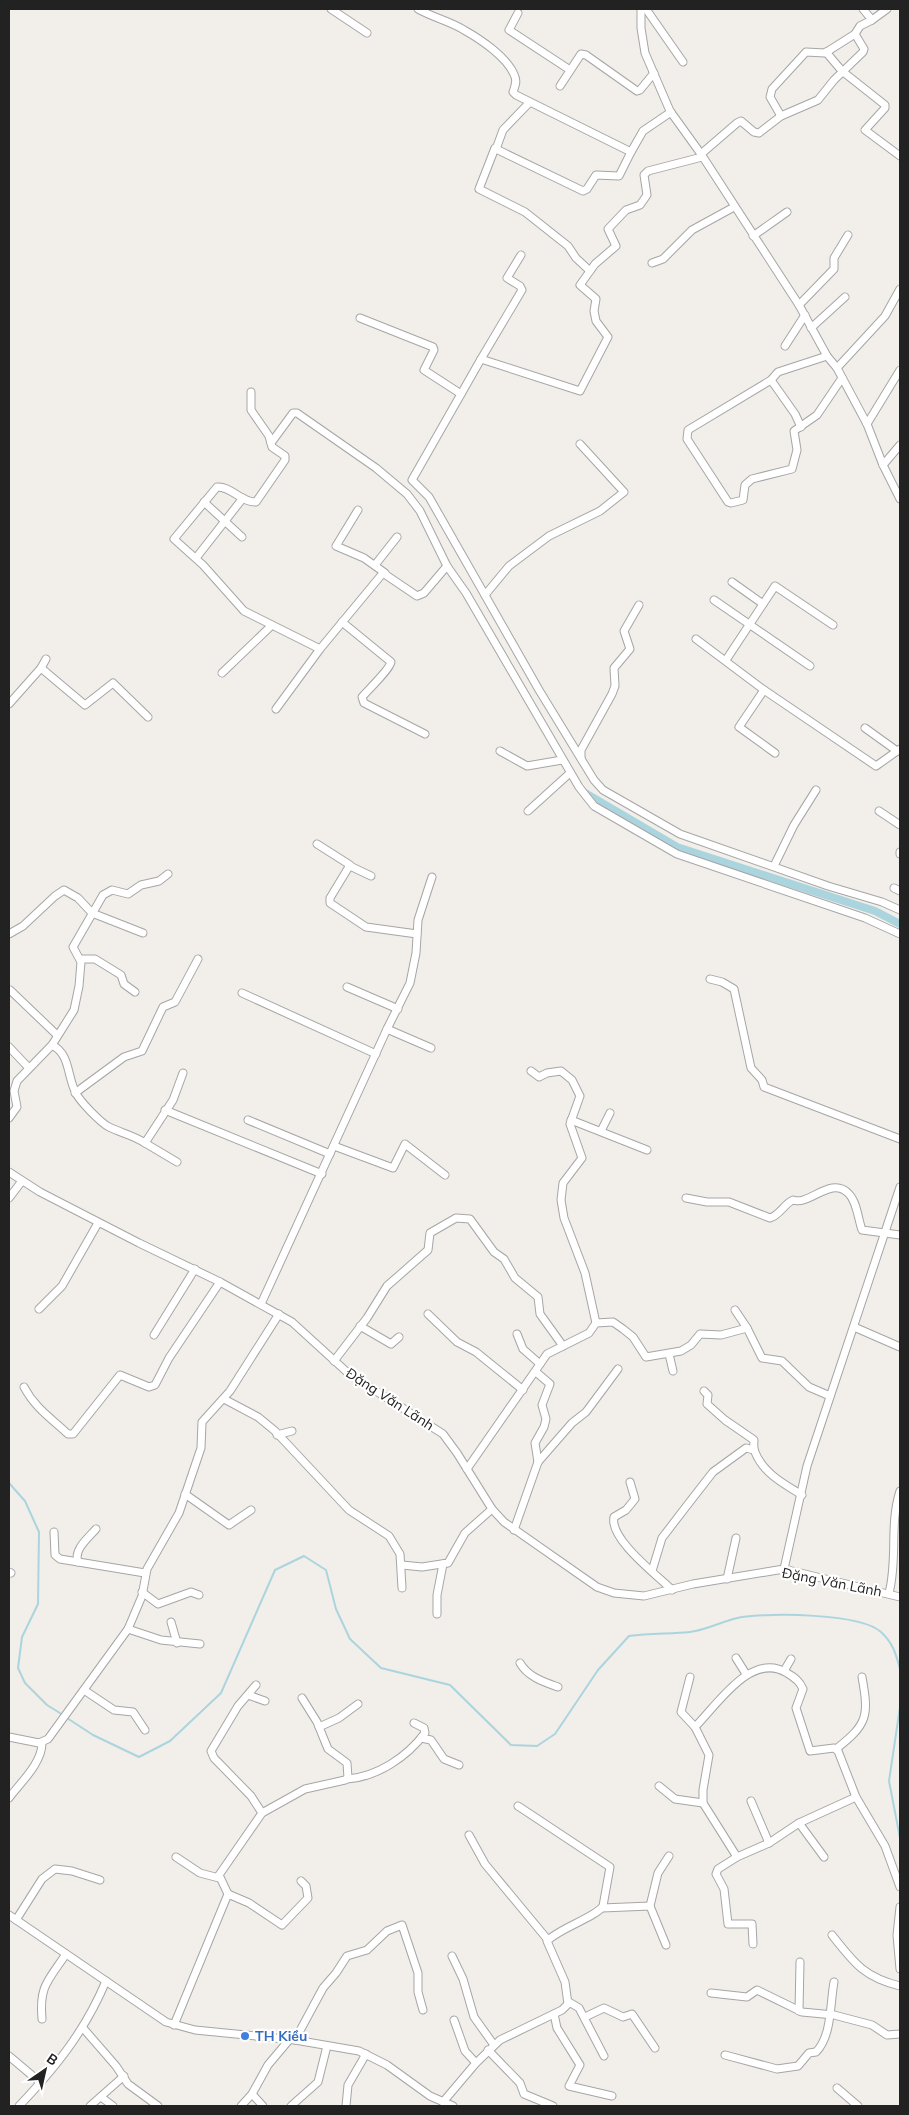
<svg xmlns="http://www.w3.org/2000/svg" width="909" height="2115" font-family="Mulish,sans-serif">
	<rect width="100%" height="100%" fill="#f2eee9"/>
	<g fill="none" stroke-linecap="round" stroke-linejoin="round">
		<g stroke="#abd5de" stroke-width="2">
			<path d="M9,1483l16,18 14,31 -1,72 -16,33 -4,31 7,15 22,22 16,10"/>
			<path d="M900,1707l-11,74 11,57"/>
			<path d="M67,1718l26,17 46,22 31,-16 51,-48 54,-123 29,-14 22,14 10,39 14,30 31,29 69,17 61,60 26,1 18,-12 43,-64 31,-34c21,-3 41,-2 61,-4 18,-2 34,-12 52,-15 28,-4 118,-4 139,15 12,11 15,22 19,37"/>
		</g>
		<path stroke="#abd5de" stroke-width="8" d="M585,793l92,54 198,64 25,13"/>
		<defs>
			<g id="street">
				<path d="M331,9l36,24"/>
				<path d="M418,9c16,9 32,12 46,21 16,9 45,28 51,47 2,5 0,9 -2,15l3,3 115,57 12,-21 28,-19"/>
				<path d="M641,9v19l4,25 25,58 31,43 98,151 28,51 10,12 30,56 16,41 17,34"/>
				<path d="M646,9l37,53"/>
				<path d="M518,13l-9,17 61,40"/>
				<path d="M872,20l15,-11"/>
				<path d="M826,52l16,19 43,34v3l-20,22 35,26"/>
				<path d="M560,86l21,-32 5,1 51,36 3,-1 14,-17"/>
				<path d="M529,103l-26,27 -7,19 87,42 4,-2 9,-14 23,1 12,-24"/>
				<path d="M781,116l-11,-19 2,-8 34,-37 19,1 30,-19"/>
				<path d="M495,148l-16,41 46,23 43,34 8,12 14,13"/>
				<path d="M701,154l36,-31 4,-2 13,11 5,1 22,-17 37,-16 16,-20 29,-28 1,-3 -9,-15 5,-8 12,-6 -9,-11"/>
				<path d="M702,157l-54,14 -4,4 3,20 -7,10 -14,5 -18,19 8,17 -21,18 -15,21 16,14 -2,12 2,10 12,16 -28,54 -99,-32 -69,121 17,17 110,193 55,90 9,10 77,44 148,52 54,16 18,8"/>
				<path d="M753,236l34,-24"/>
				<path d="M652,263l11,-4 29,-29 42,-23"/>
				<path d="M799,305l35,-36v-11l14,-23"/>
				<path d="M360,318l73,29 1,3 -10,20 37,24"/>
				<path d="M811,328l34,-31"/>
				<path d="M785,346l20,-31"/>
				<path d="M827,356l-49,16 -7,8 -83,50 -1,9 41,63 3,1 12,-3 2,-15 7,-6 40,-10 5,-19 -3,-19 23,-16 25,-37"/>
				<path d="M481,359l41,-69 -2,-4 -13,-8 14,-23"/>
				<path d="M837,368l48,-52 15,-27"/>
				<path d="M771,380l24,34 6,13"/>
				<path d="M251,392v18l18,26 3,11 13,9v4l-29,42c-14,1 -25,-16 -39,-15l-43,52 29,26 41,46 76,38"/>
				<path d="M867,424l33,-54"/>
				<path d="M271,443l22,-30h4l79,55 31,26 13,17 27,55 19,27 113,194 15,19 83,48 188,64 35,16"/>
				<path d="M883,465l17,-20"/>
				<path d="M204,502l38,35"/>
				<path d="M358,510l-22,36 28,12 21,15"/>
				<path d="M196,558l47,-60"/>
				<path d="M375,565l22,-28"/>
				<path d="M732,582l31,22"/>
				<path d="M485,595l24,-29 40,-30 51,-25 24,-19 -44,-48"/>
				<path d="M714,600l96,66"/>
				<path d="M342,622l49,40c-1,7 -22,27 -29,35l2,6 61,31"/>
				<path d="M696,639l68,51 112,76 24,-17"/>
				<path d="M726,660l49,-74 58,39"/>
				<path d="M41,668l44,37 28,-22 35,34"/>
				<path d="M222,673l49,-47"/>
				<path d="M764,690l-25,37 36,26"/>
				<path d="M9,704l32,-36 5,-9"/>
				<path d="M276,709l44,-60 63,-76 34,23 7,-3 23,-27"/>
				<path d="M865,728l32,23"/>
				<path d="M500,751l27,15 35,-6"/>
				<path d="M581,758v-8l31,-56 3,-8 -1,-18 16,-19 -6,-18 15,-26"/>
				<path d="M528,811l42,-38"/>
				<path d="M879,811l21,14"/>
				<path d="M317,844l33,21 -20,33v5l36,24 51,7"/>
				<path d="M900,852v2"/>
				<path d="M350,866l21,10"/>
				<path d="M774,866l20,-41 22,-35"/>
				<path d="M894,888l6,3"/>
				<path d="M9,934l14,-8 32,-30 9,-6 14,8 14,15 51,20"/>
				<path d="M80,959h15l26,16 3,9 11,8"/>
				<path d="M710,979l12,3 12,7 17,79 11,12 2,7 136,52"/>
				<path d="M347,987l51,22"/>
				<path d="M10,990l47,45"/>
				<path d="M242,993l134,61"/>
				<path d="M387,1029l44,19"/>
				<path d="M52,1045c18,9 15,30 23,46 3,9 26,32 34,36 12,6 24,8 36,16l28,-43 10,-27"/>
				<path d="M9,1047l19,20"/>
				<path d="M531,1071l8,6 8,-4 14,-2 11,9 8,16 -10,28 12,34 -19,25 -2,17 3,18 21,55 11,50"/>
				<path d="M75,1093l49,-36 18,-6 21,-44 12,-5 23,-43"/>
				<path d="M165,1110l157,64"/>
				<path d="M9,1118l8,-11 -3,-16 3,-10 35,-36 22,-35 5,-24 2,-24 -8,-15 30,-52 9,-5 16,4 13,-9 18,-4 9,-7"/>
				<path d="M248,1120l82,34"/>
				<path d="M571,1120l76,30"/>
				<path d="M601,1131l9,-18"/>
				<path d="M145,1143l32,19"/>
				<path d="M334,1146l59,22 12,-24 40,31"/>
				<path d="M9,1172l31,20 99,51 81,39 72,40 56,51 95,61 14,19 35,56 12,13 93,65 17,6 30,3 49,-12 91,-15 116,28"/>
				<path d="M9,1198l13,-17"/>
				<path d="M686,1198l21,4h22l41,16c10,-3 14,-14 23,-18 16,6 38,-24 55,-7 9,8 10,26 14,37l38,5"/>
				<path d="M261,1304l126,-275 23,-46 6,-30 2,-33 14,-43"/>
				<path d="M39,1309l23,-23 36,-63"/>
				<path d="M735,1310l12,18"/>
				<path d="M428,1314l29,28 19,10 47,38"/>
				<path d="M360,1326l31,18 8,-7"/>
				<path d="M854,1327l46,20"/>
				<path d="M517,1334l6,15 17,15"/>
				<path d="M154,1335l41,-66"/>
				<path d="M669,1354l4,17"/>
				<path d="M334,1361l33,-43 20,-32 41,-36 2,-17 26,-15 14,1 24,33 10,7 11,19 23,19 2,17 23,32"/>
				<path d="M536,1372l14,12 -8,21 4,14 -2,8 -9,16 3,19"/>
				<path d="M24,1387c11,21 27,31 44,47h5l47,-59 29,12 6,-2 14,-27 51,-76"/>
				<path d="M704,1391l4,4 -1,9 18,16 29,20c0,4 -1,8 1,12 8,21 29,32 47,43"/>
				<path d="M224,1399l34,18 17,14 74,79 40,26 11,18 2,34"/>
				<path d="M277,1435l15,-4"/>
				<path d="M467,1469l80,-115 42,-21 7,-10 17,-1 10,7 10,8 13,20 35,-6 10,-6 9,-11 21,1 26,-7 15,30 20,3 27,26 21,9"/>
				<path d="M630,1482l5,17 -9,11 -12,7c-5,22 43,58 58,73"/>
				<path d="M185,1494l44,31 22,-15"/>
				<path d="M514,1530l24,-68 34,-39 14,-11 32,-43"/>
				<path d="M54,1532l1,23 5,4 85,14"/>
				<path d="M78,1562c-5,-12 11,-25 18,-33"/>
				<path d="M402,1565l20,2 26,-4 17,-30 27,-24"/>
				<path d="M784,1569l23,-103 93,-279"/>
				<path d="M652,1571l10,-33 23,-30 28,-36 33,-24 8,2"/>
				<path d="M9,1572l2,1"/>
				<path d="M727,1579l9,-41"/>
				<path d="M142,1592l16,12 33,-12 8,3"/>
				<path d="M889,1593c9,-34 0,-68 11,-102"/>
				<path d="M437,1614v-19l6,-31"/>
				<path d="M171,1622l6,21"/>
				<path d="M128,1629l33,11 39,4"/>
				<path d="M736,1658l10,16"/>
				<path d="M520,1663c8,14 24,19 38,24"/>
				<path d="M784,1671l7,-12"/>
				<path d="M690,1677l-9,35 14,15 14,28 -6,35v13l34,54"/>
				<path d="M256,1685l-18,21 -27,45 3,7 37,38 11,17"/>
				<path d="M84,1690l30,20 19,2 12,18"/>
				<path d="M248,1695l17,6"/>
				<path d="M319,1727l20,-9 19,-14"/>
				<path d="M695,1727c23,-23 56,-76 92,-54 7,4 13,8 16,16l-7,19 14,43 24,-3 4,3 18,46 29,49 15,41"/>
				<path d="M9,1737l30,6 9,-4 80,-110 14,-33 5,-27 32,-56 22,-65 1,-26 28,-31 49,-77"/>
				<path d="M421,1738l10,2 13,19 15,6"/>
				<path d="M836,1749c32,-25 33,-33 26,-72"/>
				<path d="M347,1779c30,-2 60,-22 78,-46l-1,-5 -10,-5"/>
				<path d="M659,1786l16,13 28,4"/>
				<path d="M9,1798c12,-16 33,-35 33,-55"/>
				<path d="M751,1801l18,42"/>
				<path d="M799,1823l25,34"/>
				<path d="M469,1835l16,29 63,76"/>
				<path d="M176,1857l24,16 19,5"/>
				<path d="M228,1894l21,9 33,22 26,-27 -2,-12 -5,-5"/>
				<path d="M650,1906l8,-33 11,-17"/>
				<path d="M900,1907l-3,28 3,34"/>
				<path d="M602,1908l48,-2 16,39"/>
				<path d="M9,1915l157,107 29,8 100,10 64,11 28,14 43,31 23,10"/>
				<path d="M16,1920l26,-41 13,-10 17,2 28,9"/>
				<path d="M832,1935c22,28 32,42 68,51"/>
				<path d="M753,1944l-1,-20h-24l-4,-35 -8,-15 2,-5 19,-12 32,-14 30,-20 57,-26"/>
				<path d="M452,1956l11,23 11,38 20,28"/>
				<path d="M711,1993l36,4 10,-7 45,22 32,3 38,10 15,10 13,-1"/>
				<path d="M569,2002l10,6 25,48"/>
				<path d="M799,2011l1,-49"/>
				<path d="M554,2014l3,14 23,37 -11,21 43,10"/>
				<path d="M585,2017l19,-9 19,9 9,-3 23,34"/>
				<path d="M42,2019c-3,-33 6,-38 24,-65"/>
				<path d="M454,2020l11,31 11,12"/>
				<path d="M174,2025l54,-131 -9,-19 43,-62 43,-24 40,-9 3,-2 -1,-15 -19,-14 -11,-27 -15,-24"/>
				<path d="M83,2028l33,38 12,18 30,22"/>
				<path d="M295,2040l28,-52 13,-15 11,-17 20,-6 20,-19 15,-6 16,48v19l5,18"/>
				<path d="M488,2050l32,33 4,11 29,12"/>
				<path d="M725,2055l52,14 21,-3 11,-13 7,-1c16,-16 14,-49 18,-70"/>
				<path d="M9,2056l32,27"/>
				<path d="M837,2088l21,18"/>
				<path d="M252,2094l11,12"/>
				<path d="M101,2097l12,9"/>
				<path d="M443,2102l33,-39 24,-23 62,-30 6,-6 -3,-22 -18,-41c13,-13 49,-24 56,-35l7,-39 -92,-61"/>
				<path d="M19,2106c37,-39 66,-75 87,-125"/>
				<path d="M90,2106l34,-30"/>
				<path d="M241,2106l11,-12 16,-29 21,-25"/>
				<path d="M291,2106l27,-24 9,-36"/>
				<path d="M346,2106l2,-21 18,-31"/>
			</g>
		</defs>
		<use href="#street" stroke="#a6a6a6" stroke-width="9"/>
		<use href="#street" stroke="#fff" stroke-width="7"/>
	</g>
	<circle fill="#3f7fe0" stroke="#fff" stroke-width="2" cx="245" cy="2036" r="5"/>
	<g text-anchor="middle" stroke-width="4.5" stroke-linejoin="round" paint-order="stroke">
		<g font-size="14" fill="#222" stroke="#fff">
			<text transform="translate(390 1399) rotate(33)" y="5">Đặng Văn Lãnh</text>
			<text transform="translate(832 1582) rotate(11)" y="5">Đặng Văn Lãnh</text>
		</g>
		<g font-size="14" font-weight="bold" fill="#366cbe" stroke="#fff" text-anchor="start">
			<text x="255" y="2041">TH Kiều</text>
		</g>
	</g>
	<rect width="909" height="2115" fill="none" stroke="#222222" stroke-width="20"/>
	<g transform="translate(45 2070) rotate(34)" stroke="#ffffff" stroke-width="4" paint-order="stroke">
	<path d="M0-4L9 19L0 12L-9 19Z" fill="#222222"/>
	<text y="-8" font-size="14" font-weight="bold" text-anchor="middle" fill="#222222">B</text>
	</g>
</svg>
